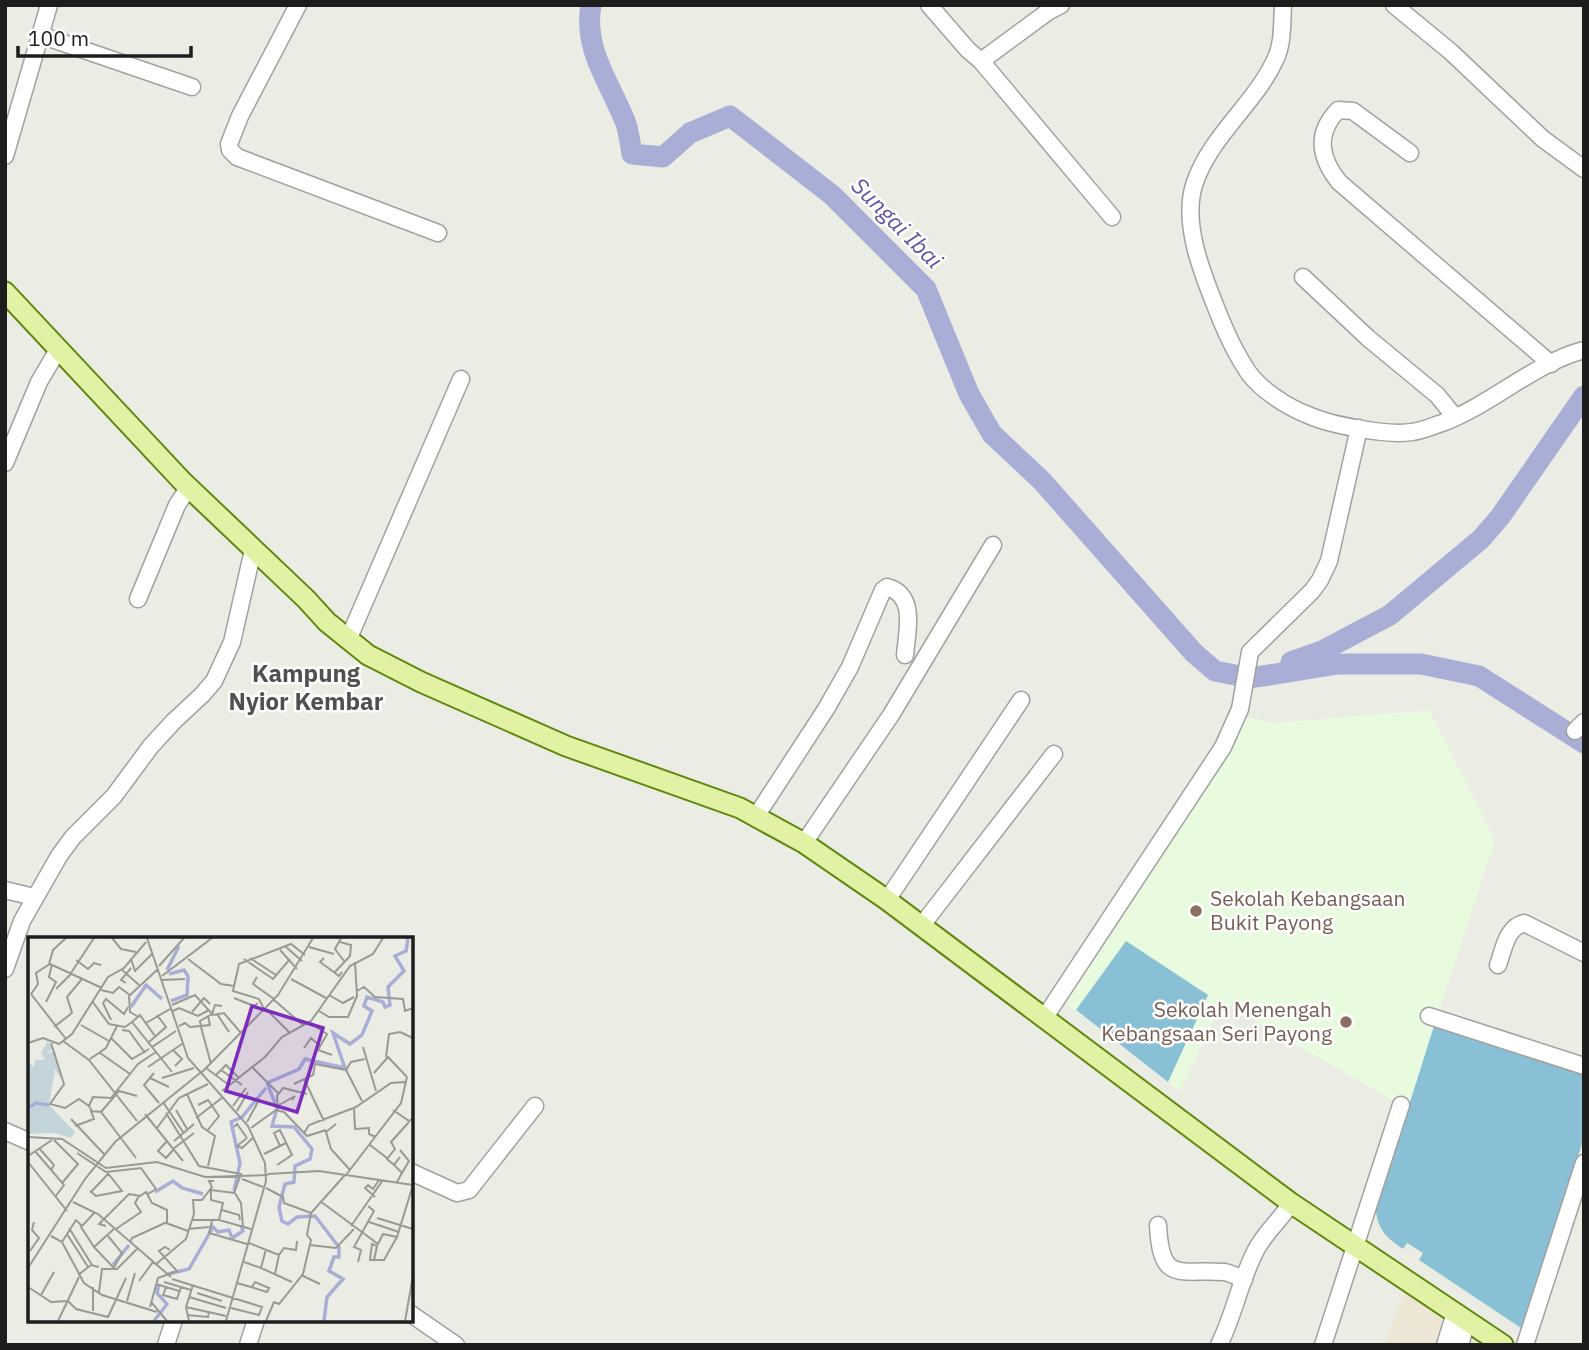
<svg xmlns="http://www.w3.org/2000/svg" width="1589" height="1350" font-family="'IBM Plex Sans',sans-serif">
	<rect width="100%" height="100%" fill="#ebede4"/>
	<path fill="#ede6d5" d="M1405,1289l82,56h-102z"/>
	<path fill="#e9fbdf" d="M1429,710l66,130 -61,186 150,48v64l-63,190 -102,-68 4,-7 -16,-10 -4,6 -21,-18 -5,-10 -1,-11 32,-101 -186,-107 -42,89 -120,-92 188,-282 26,6z"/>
	<g fill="#8ac0d5">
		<path d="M1126,941l82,54 -40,87 -92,-72z"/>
		<path d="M1434,1026l150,48v64l-63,190 -102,-68 4,-7 -16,-10 -4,6c-16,-11 -26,-20 -27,-39z"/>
	</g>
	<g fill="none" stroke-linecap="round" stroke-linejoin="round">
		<g stroke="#a9aed7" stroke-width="21">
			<path d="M591,5c-8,44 19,78 34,116 4,10 5,22 7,33l31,3 27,-24 40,-17 102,79 94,94 43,105 23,40 50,47 152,172 21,18 35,7 88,-14h83l58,12 105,67"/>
			<path d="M1291,662l31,-11 68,-36 91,-76 19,-22 84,-121"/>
		</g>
		<defs>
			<g id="minor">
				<path d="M298,5l-58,111 -11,28 1,6 7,7 201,76"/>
				<path d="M929,5l39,45 13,11 131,156"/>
				<path d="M1283,5c-1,17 0,38 -7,53 -20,45 -64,76 -81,124 -15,42 10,98 26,138 7,17 17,37 27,52 13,18 39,35 60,43 22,10 80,21 104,17 10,-1 21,-6 30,-9 49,-18 92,-60 142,-73"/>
				<path d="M1394,5l57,47 92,87 41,30"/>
				<path d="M40,35l152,52"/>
				<path d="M981,61l68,-50 12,-6"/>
				<path d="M1410,153l-57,-42 -15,-1c-23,24 -18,48 1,72l212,182"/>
				<path d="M5,156l44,-151"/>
				<path d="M1303,277l65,61 69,57 18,22"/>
				<path d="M5,463l34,-81 20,-34"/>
				<path d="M138,599l39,-94 12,-18"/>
				<path d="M348,640l113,-261"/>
				<path d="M1575,731l9,-9"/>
				<path d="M757,815l69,-106 24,-42 33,-77 4,-3c30,8 20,44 18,68"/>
				<path d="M804,843l87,-128 102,-170"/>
				<path d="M5,890l29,7"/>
				<path d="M887,900l134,-200"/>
				<path d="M922,925l132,-171"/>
				<path d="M1498,965c6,-16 8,-37 26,-42l60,30"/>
				<path d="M5,969l17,-48 37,-65 14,-19 41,-41 37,-50 23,-25 28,-26 12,-14 18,-39 21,-92"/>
				<path d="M1429,1016l155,50"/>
				<path d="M1045,1017l178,-270 17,-38 10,-57 62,-61 8,-11 9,-19 30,-133"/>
				<path d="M5,1131l25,11"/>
				<path d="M411,1172l46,21 12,-3 66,-84"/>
				<path d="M1158,1225c3,59 20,44 66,47 7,1 14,5 20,8"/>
				<path d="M411,1314l45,31"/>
				<path d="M166,1345l8,-25"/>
				<path d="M248,1345l8,-25"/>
				<path d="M1219,1345c15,-30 21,-64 36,-93 9,-19 25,-31 36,-49"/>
				<path d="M1323,1345l78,-240"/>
				<path d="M1445,1345l10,-32"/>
				<path d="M1460,1345l7,-24"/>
				<path d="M1525,1345l59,-182"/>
			</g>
			<path id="major" d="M5,292l178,190 123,117 21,23 41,33 53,27 145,64 174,62 64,35 83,57 404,303 212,142"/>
		</defs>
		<use href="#minor" stroke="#a1a1a1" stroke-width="19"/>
		<use href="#major" stroke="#60880f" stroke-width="23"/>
		<use href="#minor" stroke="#fff" stroke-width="16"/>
		<use href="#major" stroke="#e1f2a5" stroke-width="19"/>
	</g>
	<g fill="#8d6e63" stroke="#fff" stroke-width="2.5">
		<circle cx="1196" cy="911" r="7"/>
		<circle cx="1346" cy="1022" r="7"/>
	</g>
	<g text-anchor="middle" stroke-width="5" stroke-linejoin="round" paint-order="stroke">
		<g font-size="21" fill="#785e54" stroke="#fff" text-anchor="start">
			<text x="1210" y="906">Sekolah Kebangsaan<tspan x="1210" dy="24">Bukit Payong</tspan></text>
			<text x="1332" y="1017" text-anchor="end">Sekolah Menengah<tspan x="1332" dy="24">Kebangsaan Seri Payong</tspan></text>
		</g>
		<g font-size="23" font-style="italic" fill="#6054a3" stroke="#fff">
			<text transform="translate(897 223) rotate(45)" y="8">Sungai Ibai</text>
		</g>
		<g font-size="24" font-weight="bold" fill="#505050" stroke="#fff">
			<text x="306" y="682">Kampung<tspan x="306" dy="28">Nyior Kembar</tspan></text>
		</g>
	</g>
	<g transform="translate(28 937)">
		<rect width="385" height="385" fill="#ebede4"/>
		<path d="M20,104l5,7 -7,6 9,-3 6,29 -6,-11 -6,36 26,27 -4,6 -16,-5 -27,1v-73l5,6 3,-7h9l-4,-7z" fill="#c3d5da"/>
		<path fill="none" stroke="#a9aed7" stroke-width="3.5" d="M139,33l12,-24M141,37l15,-4 4,6 -1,19 -16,6M103,70l15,-22 16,14M239,146l10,25 -5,18 22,1 18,22 -2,10 -15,7 -1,16 -9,2 -6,23 3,14 6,3 9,-7 18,-1 24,31v10h-5l-5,14 14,8 -16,18 -3,24M239,146l32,-14 6,-10 40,9 -12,-35 17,11 12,-9 10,-24 -8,-5 3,-9 16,5 2,5 5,-2 -2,-18 16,-16 -9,-15 11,-5 2,-13M0,171l8,-5 13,2M206,254l6,-28 -9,-41 11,-5 24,-29M127,255l18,-11 9,7 21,6M85,328l16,-20M140,337l21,-5 24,-42 5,5 11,-2 3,8 11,-7 -2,-6M126,384l13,-17 -10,-11 2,-9"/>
		<path fill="none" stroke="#999a94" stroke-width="2" d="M84,1l9,11 15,3M119,1l41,120 60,68 17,37 1,18 -40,140M313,1l-6,11 9,12M258,10l16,14M281,10l25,7M252,13l17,19M222,21l26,17M296,21l-4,4 11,8 8,6 3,-4M103,22l4,12 17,-17M160,22l33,25 13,2M216,22l29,20 17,-20M48,23l12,9 6,-6 7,2M21,27l4,-14 13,-12M131,29l25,-28M93,32l18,16M43,36l23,-35M306,36l16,-17 1,-11 -11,-3M134,39l50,-38M229,40l-4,7 21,15M263,42l35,19M134,43l23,-1M98,46l-5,-3 10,-12M28,52l16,-16M73,53l12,3 6,-6 11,8M329,54l7,-4 11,10 28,2 2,12 8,-3M3,57l7,-10 -2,-11 14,-9 52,24M3,57l35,45M301,58l14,8 11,-6M206,61l20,8 4,-3M245,62l31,27M64,64l17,23 16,3 7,-5 40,50M18,65l10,-20 -7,-5 3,-13M144,68l23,-10 18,20 11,-2 17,20M237,71l24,24M236,72l-5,-10 -26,-8 6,-27 52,-20 14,11M145,74l6,-3 19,8 11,-6M291,74l10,6h19l9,-21 -2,-34M164,75l12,-14 6,6M189,77l12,18M109,79l-7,-4 -1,-16 28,-26M83,83l-8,-17 3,-4 18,15 4,-7M104,85l8,-7 15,21M118,86l24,-14M282,86l17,11 -9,16 14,5M53,88l28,16M151,89l6,-3 5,4 20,-2 -2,-9M26,90l18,-14 -5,-16 15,-18M173,90l10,37M173,90l-1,-6 12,-7 3,-9 7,1M94,93l7,1 16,22M83,101l21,21 17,-10M35,104l26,19 48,61M121,105l17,-15 -9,-12M0,106l15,-5 16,6 13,-10 36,-57 16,-9 22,-26M23,106l13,41 -14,20 15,4 14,-9 10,7M124,110l24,-16M335,110l13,44M276,111l7,-10 9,8M145,113l9,9 -7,7M72,116l30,21M358,120l3,-23 11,-2 13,6M62,122l16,-11 11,-22M120,130l34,-23M224,130l26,26M178,131l23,17M193,133l21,15M318,133l16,31M318,133l5,-8 14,-3M126,136l-10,12 15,18M173,136l77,-78 35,-57M346,136l14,-16 19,20M188,138l10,-10 12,12M122,141l19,9M134,141l32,-10M276,142l20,42M266,147l19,-9 2,-11 31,6M194,154l43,-34 17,-20 29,-16 39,-55 23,-12 10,-16M159,157l15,33 13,9 -7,30M135,165l20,30M170,168l10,-5 11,16 -12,15M251,168l16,-9 -3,4M205,169l13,-18M326,171l1,21 14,-1v6l7,3M148,173l11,19M365,173l16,11 4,-3M64,174l-3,-5 4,-9 18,1 27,-34 18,-12M209,174l11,-19M250,174l-1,-15 6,-8 24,6M73,175l18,-21 18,5M138,176l33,53 42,8 -7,19 -23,-3M117,177l38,47M168,181l27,-21M43,182l33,35M219,185l12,-22M308,187l-10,8 5,17 19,21M47,189l19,-7 -3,-8 10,1 35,46M206,190l3,-3 10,14M129,191l22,-30 29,-14M223,191l25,-18 8,2 23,24 19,-6M276,196l5,-8 47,-18 35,-24 14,-1M0,200l34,2 44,29 51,-6 48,15 63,-2M219,201l-10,8 5,2 12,-11M26,203l24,24 -16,19M139,204l-9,10 8,7 7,-8M146,204l20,-17M342,208l17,13M11,211l15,17 -3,5M145,212l21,-16M372,213l9,11 -7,12M7,214l29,34 -9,12M49,216l29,19 35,-4 15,21 -8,5M236,217l22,-11M0,219l24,-16M0,225l39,49M249,228l15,-10 -12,-25 -6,3 6,13M366,228l-7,-6 8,-10 -4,-7 18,-20M240,237l51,-3 94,14M318,238l55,-72 6,-26M214,242l21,8M369,245l5,-9 -8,-8 6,-8M238,251l17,9 1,6 27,10M183,252v11l12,3 -4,17M62,254l6,5 26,-5 -15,-19M63,255l17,-18M207,256l6,10 2,23M347,260l-10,-9 3,-3 5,4 6,-9M292,264l58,43 5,-10 14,3 16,-52M45,265l25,12 73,63M194,273l17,5 1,5M67,275l-14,15 13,20 21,-19M349,281l36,11M164,283h27l32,9M184,284l-3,12 38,11M341,285l30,10M138,286l22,8M78,289l-7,-2 30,-30 11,2 6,-4 6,11 15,7v12l-35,16 -2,5M323,289l32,-46M41,291l23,37M88,292l25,-17 -6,-9 4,-7M160,292l21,-2M39,297l21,33M23,299l11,6 22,41 18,12 55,17M80,299l14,17 -9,16M34,305l14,-22 6,6M221,306l30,12M282,308l26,3 18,-19M66,310l19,20M2,314l9,-13 -7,-8 2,-8M346,323l3,-14 -5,-2 -2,16h14l13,-23M216,325l17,6 5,-19M330,325l3,-12 -7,-3 20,-36 -6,-5M127,328l31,-26 8,-25 -1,-14h9l10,-13 -3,-6h5M0,331l57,-89 30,-37 85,-69M233,331l31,14M247,337l4,-19 5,-7 12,2 1,-9M50,338l13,-10 8,2M273,338l19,9M144,342l90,28 -3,8 -28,-7M111,344l14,-19M136,345l27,8M209,346l14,4 16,5 2,-4 -14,-6 -3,5M128,347l23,7M0,350l23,15 17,-1 8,8 32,8 18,-39M65,350v24M138,350l-3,8 14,4 4,-12M71,355l3,-23h15l20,-20M169,356l25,8M13,358l13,-23M161,360l37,11M99,364l8,-28M124,366l15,18M122,370l8,-29 19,-7 -18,-20 6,-4 5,3M158,370l40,9M159,378l21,2 1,-5M30,384l21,-44M161,384l-3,-14 7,-22M238,384l8,-19 5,2 24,-30 8,-34 -4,-5 4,-22 34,-38M377,384l8,-45"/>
		<path fill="#7b2cbf" fill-opacity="0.15" stroke="#7b2cbf" stroke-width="3.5" d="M224,69l71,22 -26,84 -71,-21z"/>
		<rect width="385" height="385" fill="none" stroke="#1d1d1d" stroke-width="3.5"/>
	</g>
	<rect width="1589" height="1350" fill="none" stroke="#1d1d1d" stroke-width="14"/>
	<path d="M18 46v10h173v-10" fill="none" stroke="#1d1d1d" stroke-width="3.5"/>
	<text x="28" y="46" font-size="21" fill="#1d1d1d" stroke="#ffffff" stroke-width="5" paint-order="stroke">100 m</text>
</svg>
